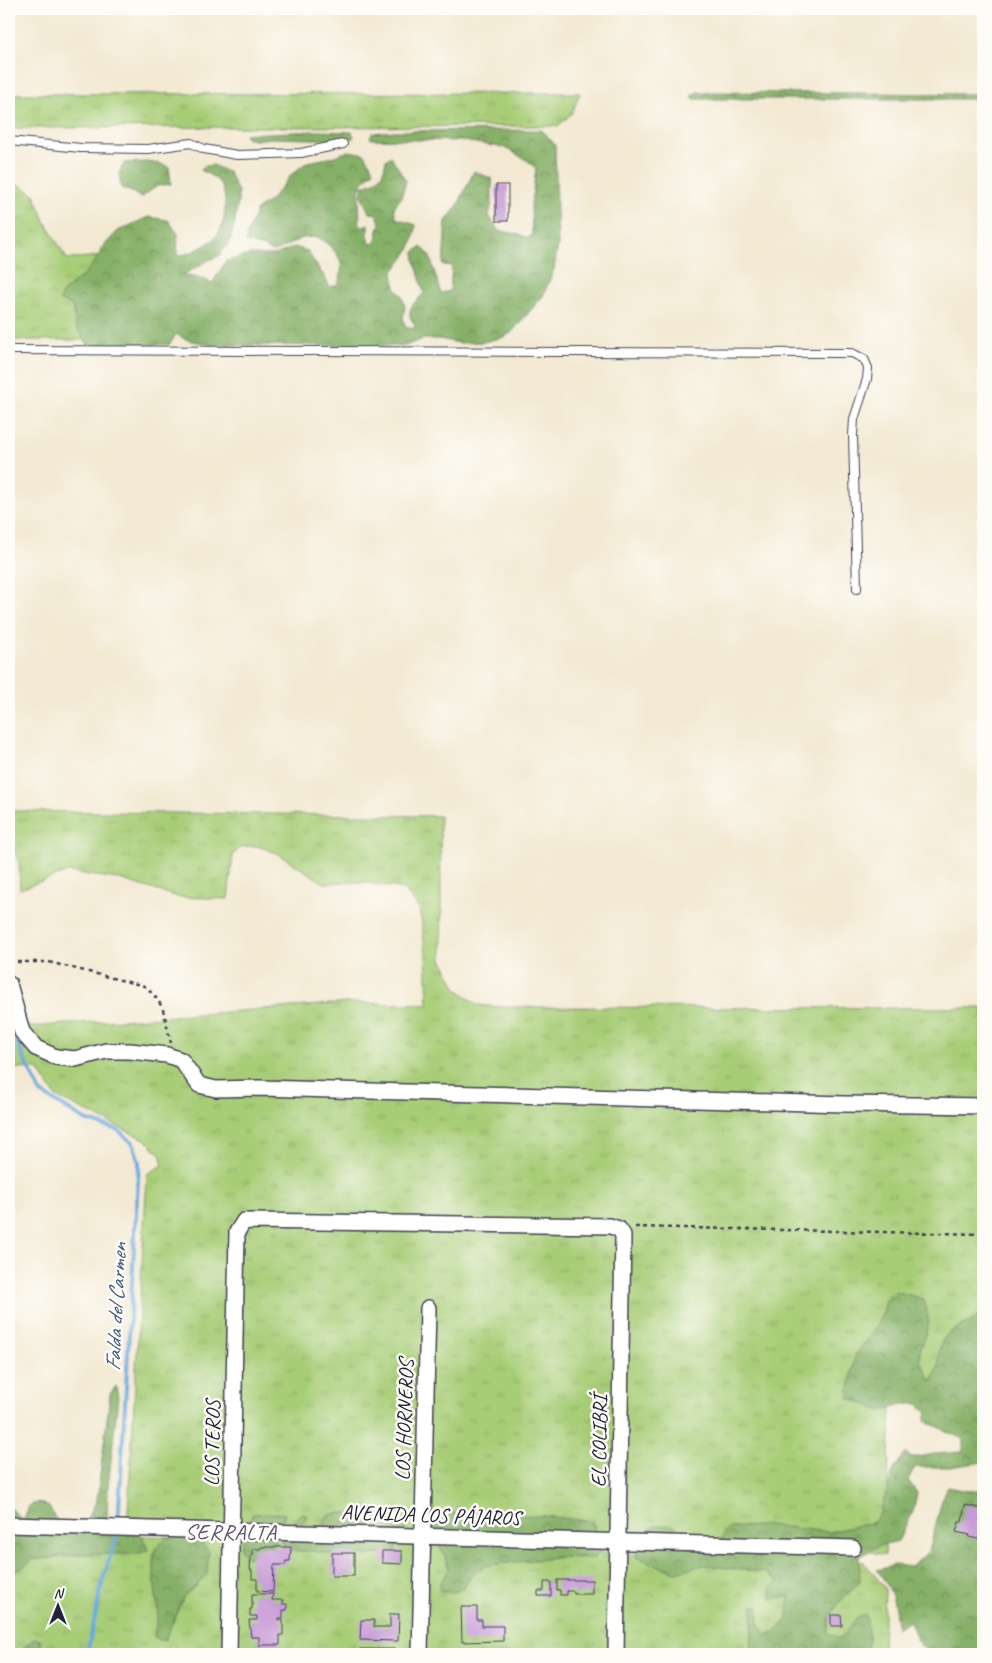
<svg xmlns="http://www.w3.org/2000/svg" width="992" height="1663" font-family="Caveat,sans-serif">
	<defs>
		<pattern id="grass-tufts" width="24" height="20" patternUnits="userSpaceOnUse" patternTransform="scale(1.25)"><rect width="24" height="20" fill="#a8cd77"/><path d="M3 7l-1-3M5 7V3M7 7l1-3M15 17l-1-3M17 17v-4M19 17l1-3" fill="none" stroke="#90b068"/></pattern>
		<pattern id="forest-crowns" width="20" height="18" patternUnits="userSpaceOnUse" patternTransform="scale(1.25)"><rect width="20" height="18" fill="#86b068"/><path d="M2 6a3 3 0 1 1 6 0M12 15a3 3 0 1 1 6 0" fill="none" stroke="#6d8f57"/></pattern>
	</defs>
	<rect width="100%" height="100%" fill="#fdfcf7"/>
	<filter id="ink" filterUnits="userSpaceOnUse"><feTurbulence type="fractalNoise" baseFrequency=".02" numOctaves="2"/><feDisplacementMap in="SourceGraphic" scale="10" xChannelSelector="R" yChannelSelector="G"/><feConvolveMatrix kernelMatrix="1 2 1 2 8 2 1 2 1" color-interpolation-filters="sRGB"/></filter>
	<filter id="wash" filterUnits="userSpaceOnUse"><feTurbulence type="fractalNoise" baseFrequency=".0096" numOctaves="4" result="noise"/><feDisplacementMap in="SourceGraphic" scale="20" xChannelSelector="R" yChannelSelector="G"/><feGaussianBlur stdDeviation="1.12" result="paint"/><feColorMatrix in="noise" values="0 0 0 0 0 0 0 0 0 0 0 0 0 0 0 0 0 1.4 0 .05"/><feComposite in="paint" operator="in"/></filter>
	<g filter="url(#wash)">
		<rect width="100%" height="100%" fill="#f3e9d2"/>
		<g fill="url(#grass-tufts)" stroke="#657859">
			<path d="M580,93l-8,20 -14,13 -549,2v-34z"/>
			<path d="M9,179l25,15 12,29 21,36 46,-4 43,-37 17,122h-164z"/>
			<path d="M9,811l431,5 2,143 15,30 21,16 21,2 484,1v393l-91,-17 -7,171 -32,-7 -726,-20 20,-354 16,-9 -3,-11 -14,-14 -90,-43 -18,-28 -29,-1v-51l6,11 330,-25 83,1 -2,-49 -6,-45 -16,-21 -41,-7 -39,1 -47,-30 -21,-7 -15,1 -8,8 -5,44 -50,-2 -59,-18 -51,-7 -48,17 -1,-26 -10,-27z"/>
			<path d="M9,1531l855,31 21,26 -2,66h-874z"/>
		</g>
		<g fill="url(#forest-crowns)" stroke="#546952">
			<path d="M698,92l285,2v5h-289l-2,-2v-2z"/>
			<path d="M542,130l13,15 3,100 -4,24 -11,27 -32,37 -10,5 -18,4 -24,1 -20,-4h-16l-18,7 -195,-1 -25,-6 -9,-5 -6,10 -63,2 -20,-2 -11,-17 -4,-22 -12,-4 1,-6 9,-10 13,-9 12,-15 7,-13 16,-17 30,-14 20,3 10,14 -1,21c11,1 34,-11 41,-21 8,-13 11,-41 0,-53 -4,-4 -12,-8 -17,-11l3,-4 9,-1 16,8 9,19v11l-4,24 -5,16 -10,13 -10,4 -26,15 21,4 8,5 14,-23 23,-6h26l19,-8 14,4c6,13 16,23 22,36l8,-2c9,-25 -1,-34 -20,-48l-16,1 -28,14 -13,-6 -15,-4 1,-8 10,-25 14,-9 21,-26 15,-12 22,-4 20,-7 16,3 9,17 -11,11 -4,9 1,37 8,-4v10l2,10 5,-1 5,-20 -3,-9 -8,-1 -8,-18 2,-9c17,-5 20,-10 23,-26l5,-4 15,25 -5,17 -7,9 2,11 20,7c-2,20 -10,32 -23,46l2,16 7,9 3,11 -2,10 2,10 8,2 2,-4c-12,-15 -1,-21 9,-32l-9,-32 -1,-9 7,-5 8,7 12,39 9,-2 2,-25 -9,-1 3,-44 12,-16 16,-34 18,8v23l-3,14 10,15 20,3 8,4 5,-2 -1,-32 5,-35 -8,-8 -22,-13 -42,-7 -93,-2 -1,-3 3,-3 22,-2z"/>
			<path d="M315,131l37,1 2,5 -5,3 -78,-2 -17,2 -8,-2 -1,-4z"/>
			<path d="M147,162l14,2 8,3 2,17 -14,2 -16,12 -9,-6 -11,-4 -2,-15 5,-10z"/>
			<path d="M895,1291l29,8 5,24 -9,28v10l12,21c2,-5 5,-10 6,-15 2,-11 -1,-22 8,-31 11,-11 28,-13 37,-24v53l-2,5 2,9v83l-33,5h-35l-7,13 9,13 -4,19 -15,29 -20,5 -19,11 1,25c-14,14 -34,29 -32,51l11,5 6,-4 12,-17 9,-2c2,17 10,45 -18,37l-1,2h-96l2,-48h5l1,17 7,12 11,-4 11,-12 1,-23 -18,3v-11l8,-6 -13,-9 -62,-8 -28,7 -22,-7 -16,-8c-1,-11 6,-26 17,-31 5,-2 15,0 21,0l6,10 34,13 11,-21 43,-3 59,7 45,-10 6,-9 13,-42 12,-18 6,5 23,-4 29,-2v-13l-38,-18 2,-9 -9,-8h-16l-21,7 -33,-14 7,-42 18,-23 10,-19 3,-13z"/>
			<path d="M116,1386l2,11 -10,90 -1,33 35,15 6,15 -10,4h-55l-50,6 -17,11 -6,-1 -1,-64 14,15 6,-15 9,-4 11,5 8,14 27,3 13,-24 13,-106z"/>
			<path d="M948,1487l21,4 14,-2v165h-48l-15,-8 -10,-25 -13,7c-2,-27 -4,-37 -20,-58l18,-5 16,2 18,-16 14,-55z"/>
			<path d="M434,1512l112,4 48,6 1,14 5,15 -6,7 -31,-1 -73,8c-15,4 -19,9 -26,23l-12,5 -13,-3 1,-8 9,-12 -4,-13 -17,-35z"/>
			<path d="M276,1513l9,1 -15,40 -13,4 -9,-1 -7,-6 -1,-5 6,-11 6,-21z"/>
			<path d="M338,1513h69l3,8 -17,33 -52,1 -31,-4h-23l-5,-9 15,-25 6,-3 4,2 -6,13h20l7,-14z"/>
			<path d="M194,1536l15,15 -2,23 -11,12 -12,10 -19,44h-6l-5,-3 4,-26 -4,-32v-28l13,-14z"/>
			<path d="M35,1638l6,3v13h-26c8,-4 13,-11 20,-16z"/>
		</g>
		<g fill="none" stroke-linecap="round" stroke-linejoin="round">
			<g stroke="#6ba9de" stroke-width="4">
				<path d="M9,1022l15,37 17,34 44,27 33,10 15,13 6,19 -21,363"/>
				<path d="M87,1654l16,-75 15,-47"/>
			</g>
		</g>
		<g id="blocks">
			<g fill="#c699d7">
				<rect x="496" y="185" width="12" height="36"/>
				<path d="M965,1505l18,4v31l-14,-3 1,-2 -14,-3 3,-10h3z"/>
				<path d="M261,1547h30l-1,14h-4l-1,4h-11l-1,27 -16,-1v-12h-5v-9h-2l1,-15h2v-6h8z"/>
				<path d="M382,1551h20v13l-20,-1z"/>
				<rect x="332" y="1553" width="22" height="23"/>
				<path d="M557,1580h35v14h-18v-3h-7v4h-7v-5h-3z"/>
				<path d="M544,1582h7v14h-13v-5h6z"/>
				<path d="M252,1594h21l-1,6h11v4h4v6h-4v8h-4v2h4v15h-3v10h-21v-8h-8l-2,-17h8v-4h-7v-7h2z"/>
				<path d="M461,1607h16v13h5v6h21v15l-41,1z"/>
				<path d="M390,1614h9l-1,27 -38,-1 1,-20h13v7h16z"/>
				<path d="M831,1615h10l1,11h-11z"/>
				<rect x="360" y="1649" width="35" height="5"/>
			</g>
		</g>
	</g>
	<g filter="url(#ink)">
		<use href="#blocks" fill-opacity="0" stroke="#414052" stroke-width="1"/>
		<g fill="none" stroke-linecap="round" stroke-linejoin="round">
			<defs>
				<g id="lane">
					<path d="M9,141l72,7 67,1 43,-6 13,6 33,6 64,-2 42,-9"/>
					<path d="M9,350l843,3 12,6 4,9 -1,11 -13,40 -1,16 4,154"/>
				</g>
				<g id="street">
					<path d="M9,984l13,48 14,16 20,9 19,2 31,-8h24l37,4 14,5 18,25 17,4 44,-1 584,16 139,2"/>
					<path d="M9,1525l844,23"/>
					<path d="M229,1654l8,-422 7,-11 366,5 9,3 4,6 -7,419"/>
					<path d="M420,1654l8,-346"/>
				</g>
			</defs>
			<use href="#lane" stroke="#414052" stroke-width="10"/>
			<use href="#street" stroke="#414052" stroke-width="18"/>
			<g stroke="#414052" stroke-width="2.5" stroke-dasharray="4 4" stroke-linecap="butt">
				<path d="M9,962h40l95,24c24,20 19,29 27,57"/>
				<path d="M635,1227l348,7"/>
			</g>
			<use href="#lane" stroke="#fff" stroke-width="8"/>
			<use href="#street" stroke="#fff" stroke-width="15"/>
		</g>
	</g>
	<g text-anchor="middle" stroke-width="5" stroke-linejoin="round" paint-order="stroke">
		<g font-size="21" fill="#22223b" stroke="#fdfcf7">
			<text transform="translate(404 1420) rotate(-88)" y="7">LOS HORNEROS</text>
			<text transform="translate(599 1441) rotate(-89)" y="7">EL COLIBRÍ</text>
			<text transform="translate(212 1443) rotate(-89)" y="7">LOS TEROS</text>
			<text transform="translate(431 1515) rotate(2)" y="7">AVENIDA LOS PÁJAROS</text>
		</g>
		<g font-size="22" font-style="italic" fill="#3f587c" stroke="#fdfcf7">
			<text transform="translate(115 1307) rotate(-87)" y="8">Falda del Carmen</text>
		</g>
		<g font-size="22" letter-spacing="1" fill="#5b4c72" stroke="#fdfcf7">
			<text x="231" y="1539">SERRALTA</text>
		</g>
	</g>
	<rect width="992" height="1663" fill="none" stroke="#fdfcf7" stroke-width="30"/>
	<g transform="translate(58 1606)" stroke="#fdfcf7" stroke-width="4" paint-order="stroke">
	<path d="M0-4L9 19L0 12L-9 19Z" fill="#22223b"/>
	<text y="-8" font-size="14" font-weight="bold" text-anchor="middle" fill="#22223b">N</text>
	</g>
</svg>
